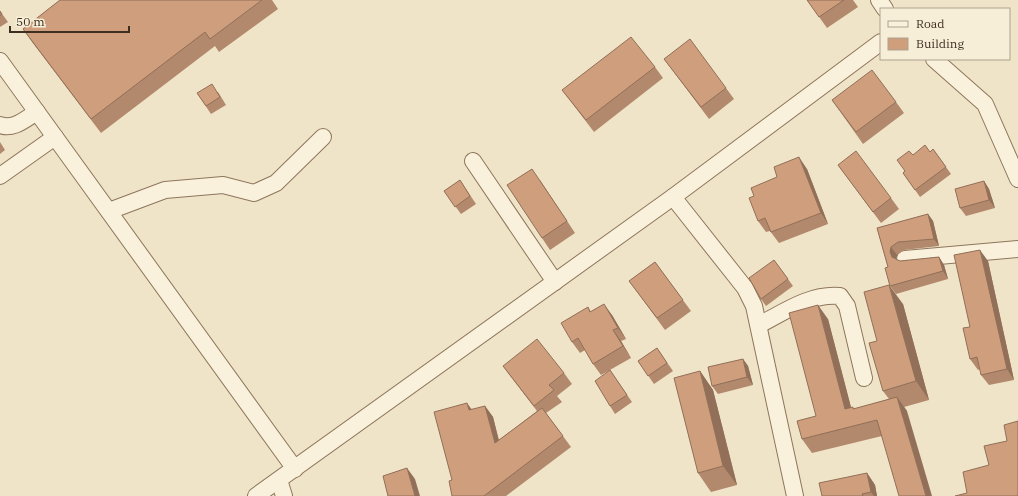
<svg xmlns="http://www.w3.org/2000/svg" width="1018" height="496" font-family="'IBM Plex Serif',serif">
	<rect width="100%" height="100%" fill="#f0e4c8"/>
	<g fill="none" stroke-linecap="round" stroke-linejoin="round">
		<defs>
			<g id="minor">
				<path d="M879,0l6,9"/>
				<path d="M934,59l51,45 33,75"/>
				<path d="M0,61l295,408"/>
				<path d="M0,125c14,5 25,-6 37,-13"/>
				<path d="M473,161l82,121"/>
				<path d="M0,176l55,-39"/>
				<path d="M673,197l72,91 9,18 41,190"/>
				<path d="M109,211l56,-21 58,-5 31,8 22,-10 47,-46"/>
				<path d="M905,259l113,-10"/>
				<path d="M759,325c25,-13 52,-32 81,-29l7,10 17,72"/>
				<path d="M279,480l5,16"/>
				<path d="M256,496l417,-299 208,-155"/>
			</g>
		</defs>
		<use href="#minor" stroke="#8d765c" stroke-width="18"/>
		<use href="#minor" stroke="#faf1dc" stroke-width="16"/>
	</g>
	<g fill="#b2896c">
		<path d="M60,0h212l6,9 -59,43 -4,-6 -114,87 -69,-91 -9,-13z"/>
		<path d="M807,0h46l5,7 -31,21z"/>
		<path d="M0,11l8,11 -8,5z"/>
		<path d="M664,59l62,29 8,11 -25,20z"/>
		<path d="M655,67l8,11 -69,54 -32,-42z"/>
		<path d="M218,92l8,13 -15,9 -14,-21z"/>
		<path d="M832,100l64,2 8,11 -41,31z"/>
		<path d="M0,142l5,8 -5,4z"/>
		<path d="M933,149l18,25 -31,23 -17,-24 1,-2 9,-16 17,-3z"/>
		<path d="M838,165l53,33 8,11 -18,14z"/>
		<path d="M807,169l21,55 -49,19 -9,-12 -4,1 -8,-11 -4,-25z"/>
		<path d="M460,180l16,24 -15,10 -17,-23z"/>
		<path d="M540,180l35,53 -25,17 -8,-12z"/>
		<path d="M984,181l5,8 6,19 -29,8 -6,-8z"/>
		<path d="M928,214l5,7 6,25 -35,4 -7,5 -1,4 4,2 39,-4 5,8 4,14 -52,15 -6,-8 -2,-19 -11,-39z"/>
		<path d="M774,260l19,26 -27,20 -5,-7z"/>
		<path d="M988,261l26,119 -25,5 -8,-10 -1,-6 -2,1 -8,-11v-32z"/>
		<path d="M655,262l36,49 -26,19 -36,-49z"/>
		<path d="M903,304l26,96 -25,7 3,4 -25,25 -70,17 -10,-14 14,-23 12,-97 23,88 3,2 35,-10 -6,-8 -6,-50z"/>
		<path d="M588,307l3,5 21,3 14,24 -5,2 10,17 -30,17 -8,-11 -8,-14 -5,3 -8,-11z"/>
		<path d="M657,348l16,23 -19,13 -16,-23z"/>
		<path d="M743,359l5,7 5,19 -35,9 -6,-8z"/>
		<path d="M503,366l61,7 8,11 -15,12 5,6 -16,11 25,34 -65,49h-54v-16l19,-70 14,-4 8,11 6,23 38,-29 -26,-34z"/>
		<path d="M610,370l22,32 -17,12 -5,-8z"/>
		<path d="M700,371l13,19 24,95 -26,7 -13,-19z"/>
		<path d="M867,473l8,12 2,11h-55z"/>
	</g>
	<g fill="#916f58">
		<path d="M799,157l8,12 21,55 -7,-11z"/>
		<path d="M984,181l5,8 6,19 -6,-8z"/>
		<path d="M928,214l5,7 6,25 -5,-7z"/>
		<path d="M891,247l6,8 -1,5 -4,-3 -2,-5z"/>
		<path d="M980,250l8,11 26,119 -7,-11z"/>
		<path d="M939,257l5,8 4,14 -5,-8z"/>
		<path d="M889,285l14,19 26,96 -13,-19z"/>
		<path d="M604,304l8,11 14,24 -8,-11z"/>
		<path d="M818,305l10,14 27,104 -10,-14z"/>
		<path d="M613,330l8,11 10,17 -8,-12z"/>
		<path d="M743,359l5,7 5,19 -6,-8z"/>
		<path d="M700,371l13,19 24,95 -14,-19z"/>
		<path d="M897,397l10,14 25,85h-6z"/>
		<path d="M467,403l8,11 -6,-4z"/>
		<path d="M485,406l8,11 9,37 -7,-11z"/>
		<path d="M407,468l8,11 5,17h-5z"/>
		<path d="M867,473l8,12 2,11h-3l-3,-4z"/>
	</g>
	<g fill="#cf9f7d" stroke="#916f58">
		<path d="M60,0h202l-52,39 -5,-7 -114,87 -68,-90z"/>
		<path d="M807,0h37l-25,17z"/>
		<path d="M0,11l2,3 -2,2z"/>
		<path d="M631,37l24,30 -69,53 -24,-30z"/>
		<path d="M690,39l36,49 -25,19 -37,-48z"/>
		<path d="M872,70l24,32 -40,30 -24,-32z"/>
		<path d="M212,84l8,13 -14,9 -9,-13z"/>
		<path d="M925,145l5,7 3,-3 13,18 -31,23 -12,-17 2,-2 -8,-11 12,-9 4,4z"/>
		<path d="M856,151l35,47 -18,14 -35,-47z"/>
		<path d="M799,157l22,56 -50,19 -6,-14 -7,3 -9,-23 5,-2 -3,-8 26,-11 -3,-10z"/>
		<path d="M532,169l35,52 -25,17 -35,-53z"/>
		<path d="M460,180l10,16 -15,11 -11,-16z"/>
		<path d="M984,181l5,19 -29,8 -5,-19z"/>
		<path d="M928,214l6,25 -36,3 -7,5 -1,5 2,5 8,4 39,-4 4,14 -53,15 -5,-18 3,-1 -11,-39z"/>
		<path d="M980,250l27,119 -26,6 -4,-18 -7,2 -7,-31 7,-1 -16,-72z"/>
		<path d="M774,260l14,19 -27,20 -12,-21z"/>
		<path d="M655,262l28,38 -26,18 -28,-37z"/>
		<path d="M889,285l27,96 -33,10 -14,-48 8,-2 -13,-49z"/>
		<path d="M604,304l14,24 -5,2 10,16 -30,18 -15,-26 -6,4 -11,-19 27,-16 2,5z"/>
		<path d="M818,305l27,104 8,-2v2l44,-12 29,99h-27l-22,-76 -75,19 -5,-18 19,-5 -27,-103z"/>
		<path d="M537,339l27,34 -15,12 5,5 -20,16 -31,-40z"/>
		<path d="M657,348l10,15 -19,13 -10,-15z"/>
		<path d="M743,359l4,18 -35,9 -4,-19z"/>
		<path d="M610,370l17,25 -17,11 -15,-25z"/>
		<path d="M700,371l23,95 -25,7 -24,-95z"/>
		<path d="M467,403l2,7 16,-4 10,37 47,-35 21,28 -79,60h-32l-3,-15 3,-1 -18,-68z"/>
		<path d="M1018,421v75h-63l12,-3 -4,-21 26,-7 -5,-19 23,-5 -3,-16z"/>
		<path d="M407,468l8,28h-27l-5,-20z"/>
		<path d="M867,473l4,19 -9,2 1,2h-41l-3,-13z"/>
	</g>
	<rect x="880" y="8" width="130" height="52" fill="#f7eed8" stroke="#ada18e"/>
	<rect x="888" y="21" width="20" height="6" fill="#faf1dc" stroke="#ada18e"/>
	<text x="916" y="28" font-size="12" fill="#3d2e20">Road</text>
	<rect x="888" y="38" width="20" height="12" fill="#cf9f7d" stroke="#ada18e"/>
	<text x="916" y="48" font-size="12" fill="#3d2e20">Building</text>
	<path d="M10 26v6h119v-6" fill="none" stroke="#3d2e20" stroke-width="2"/>
	<text x="16" y="26" font-size="12" fill="#3d2e20" stroke="#f7eed8" stroke-width="3" paint-order="stroke">50 m</text>
</svg>
